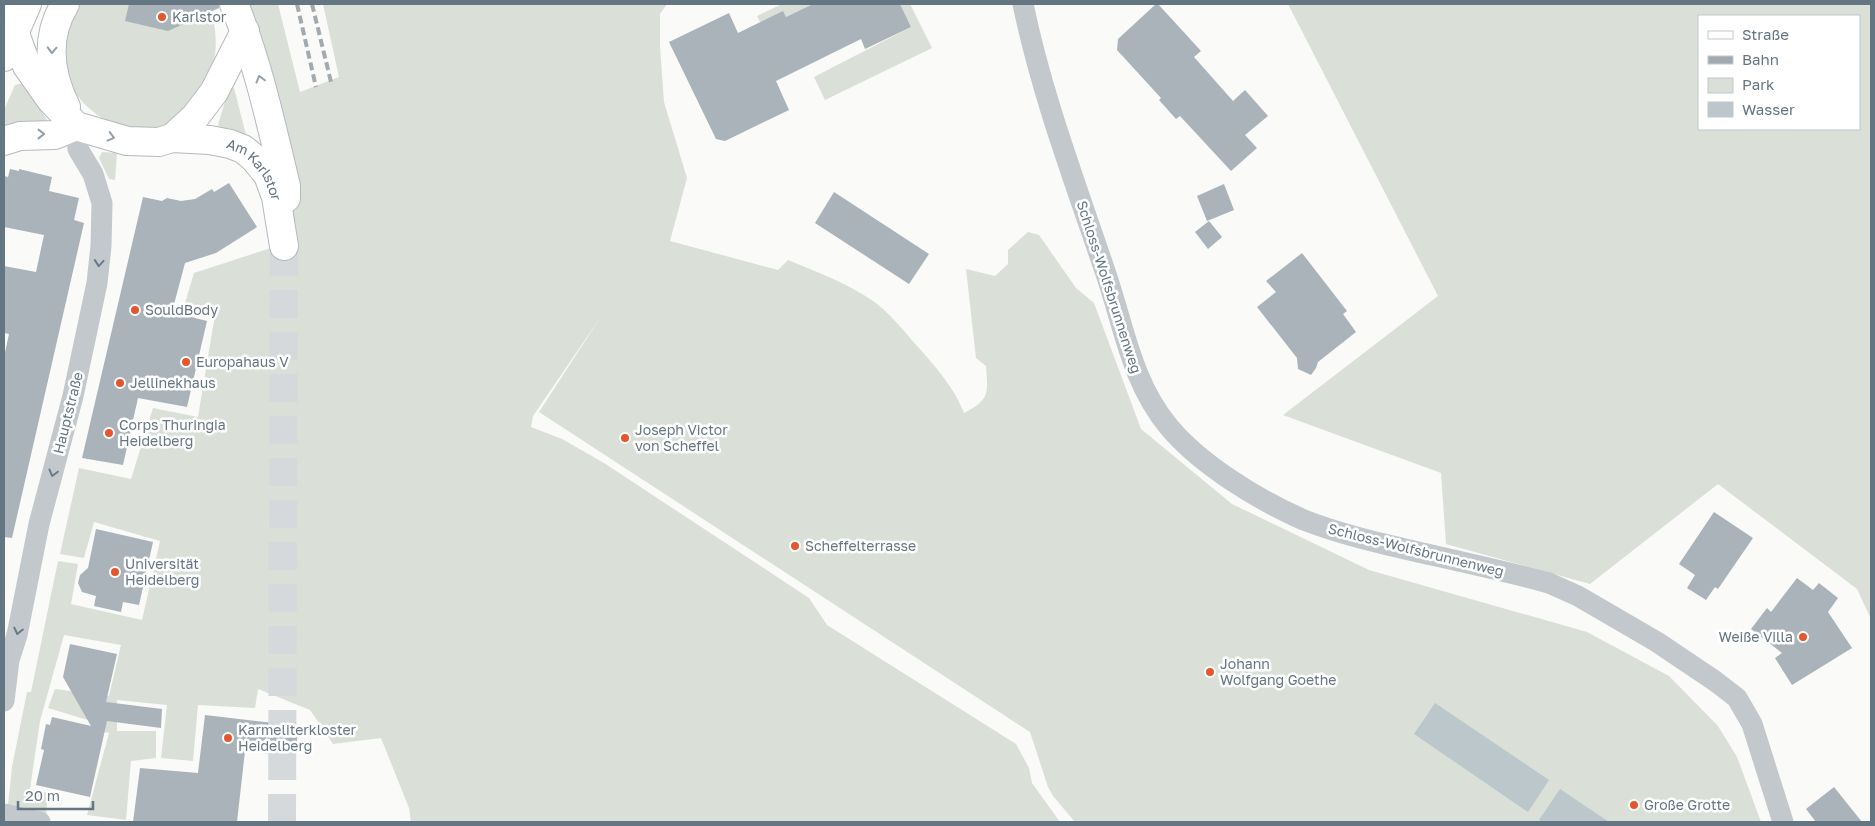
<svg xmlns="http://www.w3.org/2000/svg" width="1875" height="826" font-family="'Golos Text',sans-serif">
	<rect width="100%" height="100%" fill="#fafaf8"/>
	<g fill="#dadfd7" fill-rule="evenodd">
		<path d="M75,4h133c11,24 11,61 -4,84 -4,7 -12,14 -18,20 -12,12 -25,21 -43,22 -29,2 -61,-22 -73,-46 -2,-4 -6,-9 -7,-14 -1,-10 2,-39 4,-49 1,-6 5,-12 8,-17z"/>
		<path d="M248,4h30l22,88 39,-15 -16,-73h344l-7,10v32l4,56 23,76 -17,63 108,29 10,-10c29,12 59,23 85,41 14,10 27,25 38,38 19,22 42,45 53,74 26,-14 24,-19 22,-47l-10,-8 -10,-89 29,7 13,-12v-14l20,-18 11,3 37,53 18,15 47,126 91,75 137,66 218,62 82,44 49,50 19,31 24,65h-686l-22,-26 -5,-9 -18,-55 -491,-320 63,-97 -69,101 -2,11 31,12 42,24 205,135 18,27 189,119 13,24 3,15 28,39h-649l-2,-14 -28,-70 -48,6 -23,-34 -52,-21 -3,19 -57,-3 -5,56 -32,-3 6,-53 -50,-5v31h39v27l-25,3 -5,59 -39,-5 22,-82 -18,-4v-8l-43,-13 7,-19 54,7 12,-51 -57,-10 -24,86 -10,68 18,4 -2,23 -38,-11 4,-38 15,-75h4l27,-131 20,3 -7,40 71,16 18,-79 -66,-19 -10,36 -24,-4 19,-86 52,11 22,-71 45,9 17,-102 -30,-12 9,-30 80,-26 21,-2 -12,-129 -23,-84z"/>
		<path d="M782,4h31l-27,13 -26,5 -3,-6z"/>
		<path d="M900,4h10l22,44 -107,52 -11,-23 97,-50z"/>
		<path d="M1288,4h583v615l-14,-30 -139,-105 -128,100 -144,-40 -5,-71 -158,-58 155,-119zM1699,16h160v113h-160z"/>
		<path d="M19,84h3l3,3 22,33v4l-43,7v-21l11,-25z"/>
		<path d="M232,86l2,2 12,47 -1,1 -25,-9 -2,-2 11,-37z"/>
		<path d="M102,152l15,1 -2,27 -6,-1 -10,-21z"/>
	</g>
	<g fill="#bbc7cb">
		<path d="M1435,703l114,77 -21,32 -114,-78z"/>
		<path d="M1560,789l49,33h-66l-4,-2z"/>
	</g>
	<g fill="#aab3b9">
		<path d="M129,4h90v4l-51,23 -43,-10z"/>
		<path d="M813,4h87l11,23 -46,22 -4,-10 -85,42 13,29 -64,31 -9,-2 -47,-97 60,-29 9,20 45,-22 3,6z"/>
		<path d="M1156,4h2l43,47 -7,6 39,44 12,-11 23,26 -23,19 12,13 -26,23 -51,-55 -4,3 -17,-19 2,-2 -44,-48 1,-11z"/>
		<path d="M10,169l9,2v-2l33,8 -3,14 30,7 -5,22 10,3 -72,315 -8,-1v-180l5,-23 -5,-1v-67l32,6 8,-37 -40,-8v-51l4,1z"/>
		<path d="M229,183l28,44 -41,26 -31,10 -13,49 35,9 -20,86 -49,-9 -15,67 -41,-7 61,-261 19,4 5,-3 14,3 14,-2 17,-10 2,3z"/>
		<path d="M1224,184l10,26 -27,11 -10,-25z"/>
		<path d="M834,192l95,62 -20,30 -94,-61z"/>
		<path d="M1209,221l13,16 -14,12 -13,-17z"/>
		<path d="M1302,253l45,58 -4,3 13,18 -38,30 -2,6 -5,7 -13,-6 -1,-11 -40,-51 19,-15 -10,-11z"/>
		<path d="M1714,512l39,26 -35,51 -3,-2 -9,13 -19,-12 8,-13 -16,-11z"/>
		<path d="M96,529l57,13 -14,63 -16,-3 -2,10 -27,-6 2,-10 -14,-4 -4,-9 2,-8 8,-7z"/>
		<path d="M1797,578l16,12 6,-7 19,15 -10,14 24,36 -60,37 -17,-27 7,-5 -31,-24 16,-21 4,4z"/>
		<path d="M70,644l47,10 -11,48 56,7 -1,19 -54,-7 -17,76 -54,-12 8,-35 -3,-1 5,-25 4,1 2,-8 39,9 -28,-49z"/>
		<path d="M205,715l86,10 -1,5h8l-2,21 -8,-1 -1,6 -42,-5 -8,71h-104l7,-54 58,5z"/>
		<path d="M1834,787l28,35h-46l-10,-13z"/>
	</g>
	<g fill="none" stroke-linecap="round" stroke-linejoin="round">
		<path stroke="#d5d9db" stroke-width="28" stroke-dasharray="28 14" stroke-linecap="butt" d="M282,822l2,-576"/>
		<defs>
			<g id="secondary">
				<path id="s1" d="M4,4l23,62 24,34 25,26 51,15 32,1 13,-4 38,2 20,4 13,5 11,9 14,17 8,22 8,49"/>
				<path d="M65,4c-20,33 -16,69 1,103"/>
				<path d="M234,4c24,59 37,120 52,182v12"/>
				<path d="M172,138l23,-21 19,-25 31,-61"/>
				<path d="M4,141l16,-5 35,-1 21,-9"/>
			</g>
			<path id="primary" d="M4,57l23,-53"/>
		</defs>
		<use href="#secondary" stroke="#b3babf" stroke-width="30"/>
		<use href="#primary" stroke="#b5babe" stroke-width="30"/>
		<g stroke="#c3c8cc" stroke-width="21">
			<path d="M1023,4c19,92 53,181 83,270 18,53 26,109 63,153 32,38 89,73 135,93 33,13 67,21 101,29 48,11 96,21 144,34l29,13 79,46 58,39 22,17 15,26 31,98"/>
			<path d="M4,701l5,-41 8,-25 22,-111 34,-128 24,-113 4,-37 1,-43 -9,-29 -15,-25 -2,-23"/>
			<path d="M4,814l36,8"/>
		</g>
		<use href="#secondary" stroke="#fff" stroke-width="28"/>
		<use href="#primary" stroke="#fff" stroke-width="28"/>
		<g stroke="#a2aab0" stroke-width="4" stroke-dasharray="8 4" stroke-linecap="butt">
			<path d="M297,4l19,83"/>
			<path d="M312,4l19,78"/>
		</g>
	</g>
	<defs><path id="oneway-chevron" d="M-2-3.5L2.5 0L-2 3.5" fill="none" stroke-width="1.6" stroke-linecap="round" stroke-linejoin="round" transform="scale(1.25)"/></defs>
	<g stroke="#939fa8">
		<use href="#oneway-chevron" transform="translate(52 50) rotate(92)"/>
		<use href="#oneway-chevron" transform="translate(260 79) rotate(-105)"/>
		<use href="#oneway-chevron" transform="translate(41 134)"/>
		<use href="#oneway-chevron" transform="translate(111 137) rotate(15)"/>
	</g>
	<g stroke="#6a7a87">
		<use href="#oneway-chevron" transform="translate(99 263) rotate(95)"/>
		<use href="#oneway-chevron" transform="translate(53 473) rotate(105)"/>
		<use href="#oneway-chevron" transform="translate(18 631) rotate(103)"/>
	</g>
	<g fill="#e4572e" stroke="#fff" stroke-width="2">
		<circle cx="162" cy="17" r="5"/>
		<circle cx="135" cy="310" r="5"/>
		<circle cx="186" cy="362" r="5"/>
		<circle cx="120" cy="383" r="5"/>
		<circle cx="109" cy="433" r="5"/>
		<circle cx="625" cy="438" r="5"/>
		<circle cx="795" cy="546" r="5"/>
		<circle cx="115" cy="572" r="5"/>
		<circle cx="1803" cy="637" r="5"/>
		<circle cx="1210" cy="672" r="5"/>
		<circle cx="228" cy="738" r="5"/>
		<circle cx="1634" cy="805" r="5"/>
	</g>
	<g text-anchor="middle" stroke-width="5" stroke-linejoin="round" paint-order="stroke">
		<g font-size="14" fill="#657683" stroke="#fff" text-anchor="start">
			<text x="172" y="22">Karlstor</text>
			<text x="145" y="315">SouldBody</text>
			<text x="196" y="367">Europahaus V</text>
			<text x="130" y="388">Jellinekhaus</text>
			<text x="119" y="430">Corps Thuringia<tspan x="119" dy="16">Heidelberg</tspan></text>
			<text x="635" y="435">Joseph Victor<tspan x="635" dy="16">von Scheffel</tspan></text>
			<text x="805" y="551">Scheffelterrasse</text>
			<text x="125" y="569">Universität<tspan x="125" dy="16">Heidelberg</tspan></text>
			<text x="1793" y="642" text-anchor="end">Weiße Villa</text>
			<text x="1220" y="669">Johann<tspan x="1220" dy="16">Wolfgang Goethe</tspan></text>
			<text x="238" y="735">Karmeliterkloster<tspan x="238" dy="16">Heidelberg</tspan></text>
			<text x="1644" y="810">Große Grotte</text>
		</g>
		<g font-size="14" fill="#657683" stroke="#fff">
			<text dy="5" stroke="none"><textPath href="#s1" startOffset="338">Am Karlstor</textPath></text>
			<text transform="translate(1109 287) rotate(72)" y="5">Schloss-Wolfsbrunnenweg</text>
			<text transform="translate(68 413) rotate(-76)" y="5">Hauptstraße</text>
			<text transform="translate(1416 550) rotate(14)" y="5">Schloss-Wolfsbrunnenweg</text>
		</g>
	</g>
	<rect width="1875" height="826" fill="none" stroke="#657683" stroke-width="10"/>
	<rect x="1698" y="15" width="162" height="115" fill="#ffffff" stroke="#c1c8cd"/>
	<rect x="1708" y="31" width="25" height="8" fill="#ffffff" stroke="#c1c8cd"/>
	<text x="1742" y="40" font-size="15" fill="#657683">Straße</text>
	<rect x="1708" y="56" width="25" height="8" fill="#a2aab0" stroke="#c1c8cd"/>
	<text x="1742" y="65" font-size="15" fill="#657683">Bahn</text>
	<rect x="1708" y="78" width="25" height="15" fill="#dadfd7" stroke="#c1c8cd"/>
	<text x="1742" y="90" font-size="15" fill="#657683">Park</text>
	<rect x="1708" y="102" width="25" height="15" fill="#bbc7cb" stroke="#c1c8cd"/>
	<text x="1742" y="115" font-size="15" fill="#657683">Wasser</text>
	<path d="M18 801v8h75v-8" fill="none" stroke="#657683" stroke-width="2.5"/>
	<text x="25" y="801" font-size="15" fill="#657683" stroke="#ffffff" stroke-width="4" paint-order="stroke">20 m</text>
</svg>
